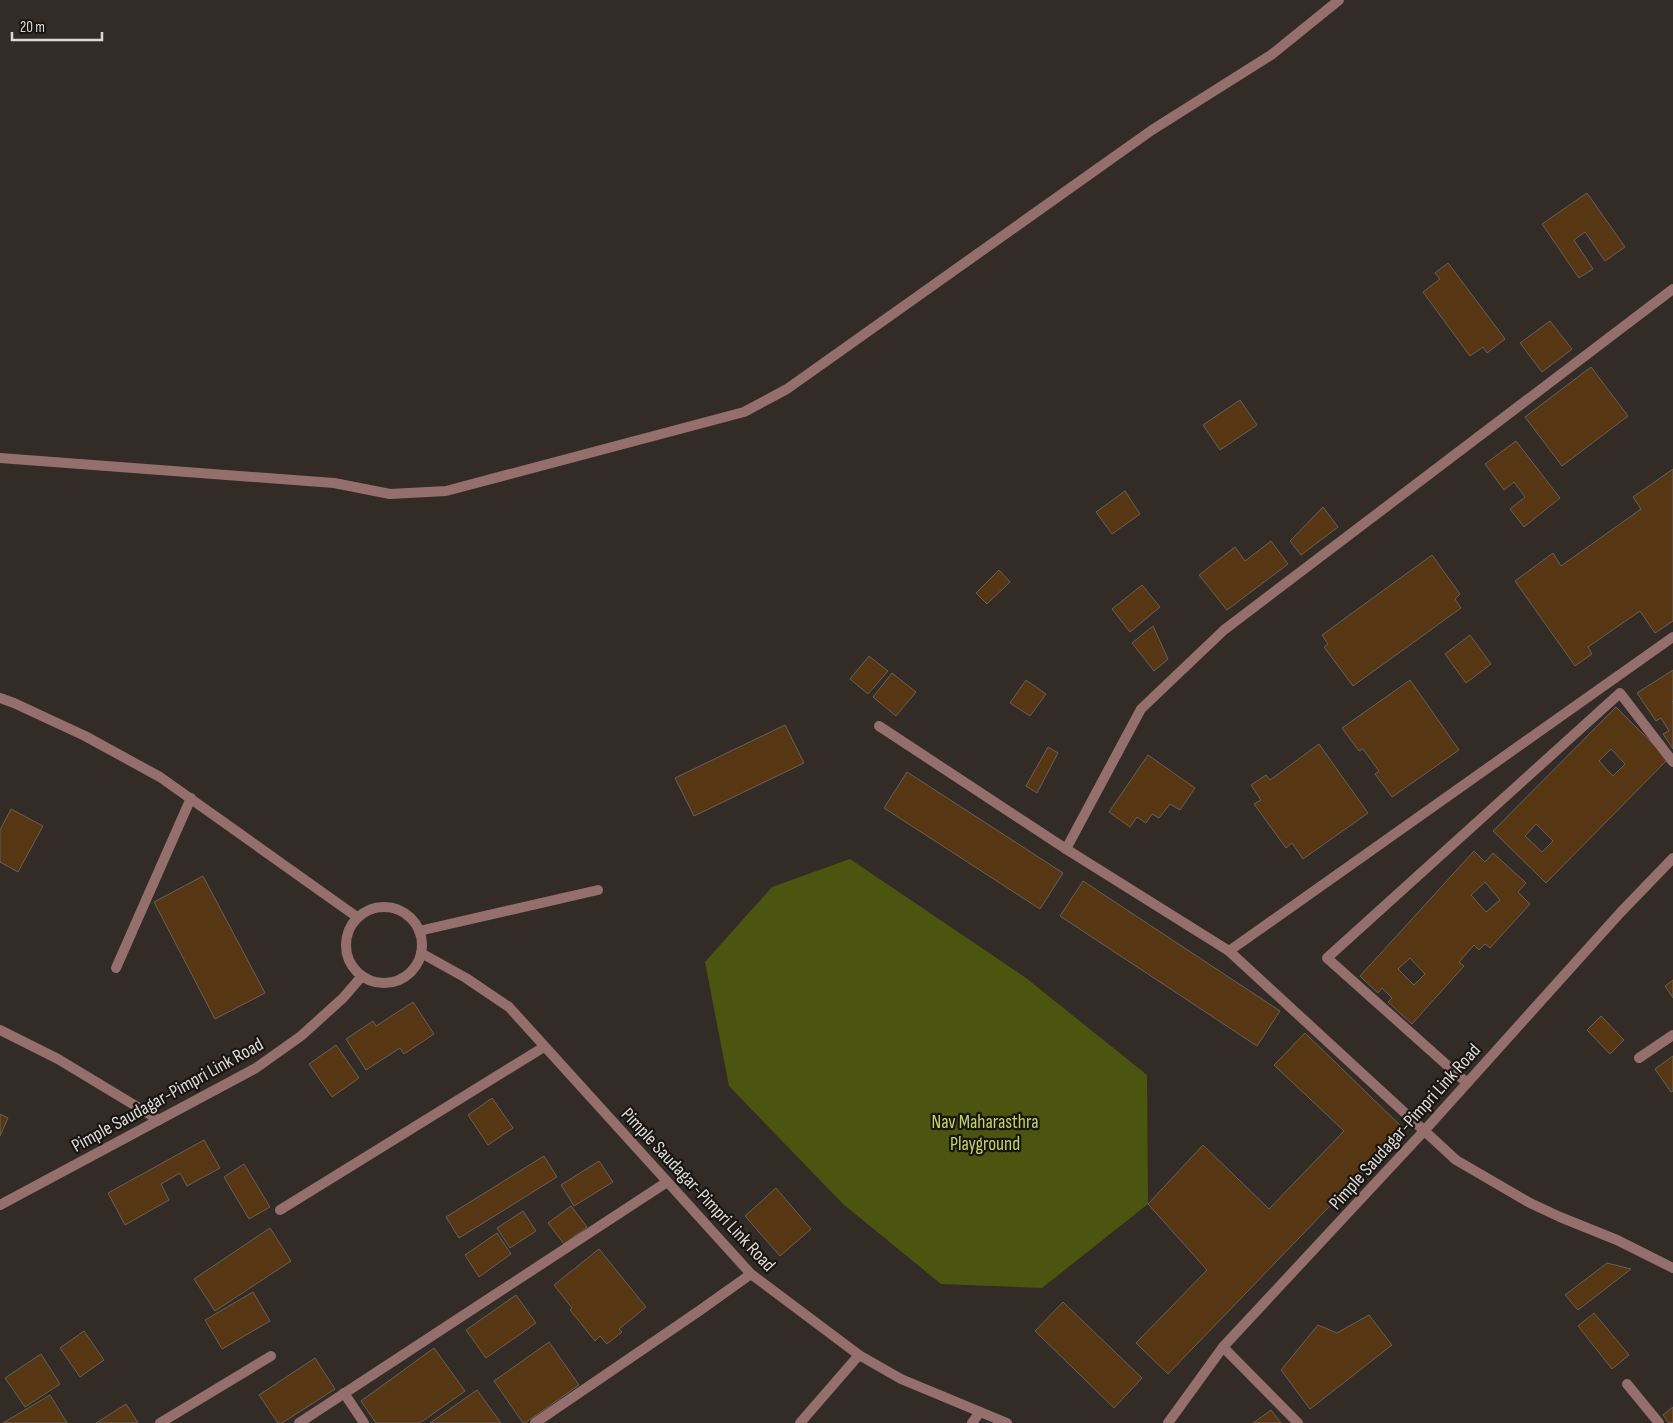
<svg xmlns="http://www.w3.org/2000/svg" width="1673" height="1423" font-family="'Sofia Sans Condensed',sans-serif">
	<rect width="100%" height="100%" fill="#332c26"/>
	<path fill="#4b550f" d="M850,859l176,119 121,97 1,129 -106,84 -101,-4 -98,-80 -114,-118 -24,-124 67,-75z"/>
	<g fill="#573614" stroke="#686058" fill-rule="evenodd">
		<path d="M1587,193l38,54 -20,14 -20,-29 -11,8 19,29 -14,9 -37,-54z"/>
		<path d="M1448,263l57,76 -18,14 -4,-6 -13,9 -47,-64 17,-13 -5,-6z"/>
		<path d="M1550,321l22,28 -30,23 -22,-29z"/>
		<path d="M1591,367l37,49 -66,50 -37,-49z"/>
		<path d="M1240,400l17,25 -37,25 -17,-25z"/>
		<path d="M1516,441l44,57 -36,29 -14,-18 15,-12 -11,-15 -10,8 -19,-26z"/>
		<path d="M1673,469v152l-18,12 -15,-22 -52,36 4,7 -17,12 -60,-85 38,-28 8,13 80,-57 -8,-12z"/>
		<path d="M1125,491l15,23 -28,20 -16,-22z"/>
		<path d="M1323,507l15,20 -37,28 -11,-14z"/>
		<path d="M1271,541l17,23 -61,46 -28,-35 36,-28 10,14z"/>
		<path d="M1432,555l28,39 -5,5 6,9 -108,78 -29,-39 4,-3 -6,-9z"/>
		<path d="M999,570l11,12 -23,22 -11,-11z"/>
		<path d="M1142,585l18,22 -30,25 -18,-23z"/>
		<path d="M1153,626l15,33 -14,12 -22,-28z"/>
		<path d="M1470,635l21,29 -25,19 -21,-29z"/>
		<path d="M869,656l19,15 -20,23 -18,-15z"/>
		<path d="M1673,670v31l-1,1 1,2v45l-10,-15 6,-3 -8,-13 -5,3 -19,-28z"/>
		<path d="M892,673l24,19 -20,24 -23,-19z"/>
		<path d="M1026,680l20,14 -16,22 -20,-13z"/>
		<path d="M1410,680l49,70 -67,47 -17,-23 4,-3 -16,-22 -4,2 -17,-23z"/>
		<path d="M1616,707l52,52 -122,124 -53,-52zM1611,749l14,15 -12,12 -14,-15zM1536,824l17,17 -11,11 -17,-16z"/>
		<path d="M785,725l19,38 -110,53 -19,-38z"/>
		<path d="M1319,744l49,69 -65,46 -11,-16 -6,5 -32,-44 7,-4 -10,-15 15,-10 4,5z"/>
		<path d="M1048,747l10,6 -21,40 -11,-7z"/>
		<path d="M1148,755l47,33 -15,22 -10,-6 -11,14 -7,-4 -6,9 -9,-6 -7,10 -21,-15z"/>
		<path d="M907,772l156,101 -23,36 -156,-101z"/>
		<path d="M11,809l32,17 -25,46 -18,-10v-32z"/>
		<path d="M1474,851l11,11 8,-9 33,30 -8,9 12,12 -40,44 -5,-4 -6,6 -5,-5 -15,17 5,4 -52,58 -24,-22 4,-4 -10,-10 -4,5 -18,-17zM1485,882l15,18 -14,12 -15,-17zM1410,958l15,16 -11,11 -16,-16z"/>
		<path d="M203,876l62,117 -50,26 -61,-117z"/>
		<path d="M1083,881l197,130 -23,35 -197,-130z"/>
		<path d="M1673,980v18l-8,-12z"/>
		<path d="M413,1002l21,32 -30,20 -4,-6 -34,22 -20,-31 27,-18 3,5z"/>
		<path d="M1601,1016l23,24 -14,14 -23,-24z"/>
		<path d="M1305,1033l99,96 -236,245 -32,-31 71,-73 -59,-66 55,-59 66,64 75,-78 -70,-66z"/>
		<path d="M336,1045l23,33 -27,19 -23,-33z"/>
		<path d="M1673,1056v35l-2,1 -16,-23z"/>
		<path d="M492,1098l21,30 -25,17 -20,-30z"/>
		<path d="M0,1114l8,4 -8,18z"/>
		<path d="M204,1140l16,28 -33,18 -7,-13 -19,11 8,16 -44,25 -17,-32z"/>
		<path d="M544,1156l13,21 -98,61 -13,-21z"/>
		<path d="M599,1161l14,21 -39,24 -13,-21z"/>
		<path d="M244,1164l26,43 -21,12 -25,-42z"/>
		<path d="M776,1188l35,41 -31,27 -35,-40z"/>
		<path d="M571,1206l16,21 -23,17 -16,-21z"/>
		<path d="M523,1211l13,20 -26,17 -13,-20z"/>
		<path d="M270,1228l21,33 -76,50 -21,-32z"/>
		<path d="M497,1233l14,21 -32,23 -14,-22z"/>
		<path d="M599,1249l47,58 -27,22 3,3 -15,12 -7,-8 -5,5 -25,-31 2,-2 -18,-23z"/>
		<path d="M1607,1263l24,6 -53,41 -13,-15z"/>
		<path d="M253,1292l17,29 -48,28 -17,-29z"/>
		<path d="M516,1295l20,28 -50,35 -20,-28z"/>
		<path d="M1063,1302l79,76 -28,30 -79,-77z"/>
		<path d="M1594,1313l35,42 -17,14 -34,-43z"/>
		<path d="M1369,1315l23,30 -82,64 -29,-39 37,-45 19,8z"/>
		<path d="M84,1331l20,29 -24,17 -20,-29z"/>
		<path d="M549,1342l30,43 -54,38h-2l-29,-42z"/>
		<path d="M434,1348l31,43 -45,32h-44l-15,-22z"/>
		<path d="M41,1354l19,30 -35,23 -20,-29z"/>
		<path d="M315,1358l20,31 -53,34h-4l-19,-28z"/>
		<path d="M477,1390l24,33h-71z"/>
		<path d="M50,1395l17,28h-64z"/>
		<path d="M126,1404l12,19h-42z"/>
		<path d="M1673,1407v16h-4l-6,-8z"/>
		<path d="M1271,1410l10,13h-28z"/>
	</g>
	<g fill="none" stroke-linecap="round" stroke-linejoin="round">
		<g stroke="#956e6e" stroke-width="10">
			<path d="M419,931l179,-41"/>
			<path d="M1639,1058l34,-23"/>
			<path d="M1467,1083l-140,-125 293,-265 53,69"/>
			<path d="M280,1210l264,-163"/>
		</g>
		<g stroke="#956e6e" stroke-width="10">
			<path d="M0,458l334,25 56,11 56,-3 298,-79 43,-23 365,-259 119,-75 68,-55"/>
			<path d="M879,726l187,123 163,102 227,209 74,43 30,14 57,23 56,28"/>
			<path d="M1066,849l75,-140 83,-79 449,-341"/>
			<path d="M1229,951l444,-314"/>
			<path d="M116,968l75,-170"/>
			<path d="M0,1030l58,29 101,61"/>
			<path d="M0,1205l256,-137 45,-32 42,-38 19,-22"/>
			<path d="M1223,1347l75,76"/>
			<path d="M1627,1384l32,39"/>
			<path d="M344,1393l20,30"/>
			<path d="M160,1423l111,-67"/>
			<path d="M299,1423l368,-241"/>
			<path d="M535,1423l164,-112 52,-37"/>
			<path d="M800,1423l59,-68"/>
			<path d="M972,1423l8,-11"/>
		</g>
		<g stroke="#956e6e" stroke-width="10">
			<path d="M0,698l14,5 71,33 75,41 197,140"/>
			<circle cx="384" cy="945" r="38"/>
			<path d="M421,953l45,25 43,29 242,267 108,81 42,24 106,44"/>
			<path d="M1168,1423l55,-76 201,-216 196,-218 53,-55"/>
		</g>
	</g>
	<g text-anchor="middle" stroke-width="4.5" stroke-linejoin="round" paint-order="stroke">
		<g font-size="19" fill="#ddd9d5" stroke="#191512">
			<text transform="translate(167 1094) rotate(-29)" y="7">Pimple Saudagar-Pimpri Link Road</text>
			<text transform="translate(1404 1126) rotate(-48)" y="7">Pimple Saudagar-Pimpri Link Road</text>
			<text transform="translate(699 1189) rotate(47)" y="7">Pimple Saudagar-Pimpri Link Road</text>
		</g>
		<g font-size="19" fill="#c4d764" stroke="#191512">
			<text x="985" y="1128">Nav Maharasthra<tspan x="985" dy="22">Playground</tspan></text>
		</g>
	</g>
	<path d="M12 32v8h90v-8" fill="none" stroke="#ddd9d5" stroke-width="2.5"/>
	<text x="20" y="32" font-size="15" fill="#ddd9d5" stroke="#191512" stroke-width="4" paint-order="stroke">20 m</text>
</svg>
